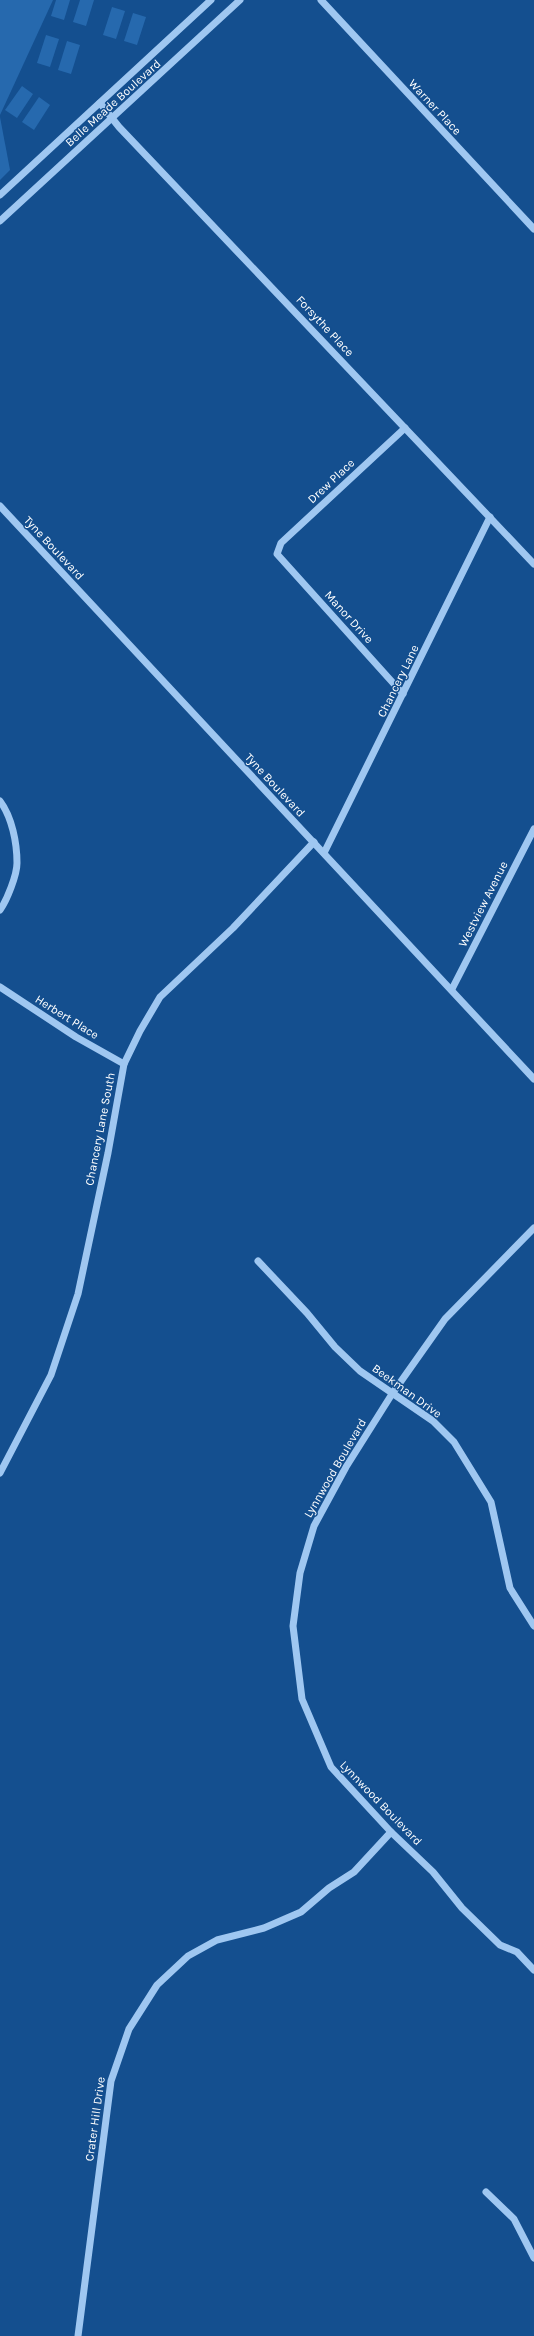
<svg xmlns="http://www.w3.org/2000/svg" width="534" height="2336" font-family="Karla,sans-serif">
	<rect width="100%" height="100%" fill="#144f8f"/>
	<g fill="#2669ae">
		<path d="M0,0h53l-53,115z"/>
		<path d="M56,0h14l-6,20 -13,-4z"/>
		<path d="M80,0h14l-8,26 -13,-4z"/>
		<path d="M112,7l13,4 -9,28 -13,-4z"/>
		<path d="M133,13l13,4 -9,28 -13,-4z"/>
		<path d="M46,35l13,4 -9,28 -13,-4z"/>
		<path d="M67,41l13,4 -9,29 -13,-4z"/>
		<path d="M22,86l11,8 -16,24 -12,-8z"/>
		<path d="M39,97l11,8 -16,25 -12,-8z"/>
		<path d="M0,117l10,53 -10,10z"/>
	</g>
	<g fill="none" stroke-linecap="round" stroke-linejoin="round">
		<g stroke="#9fc7f1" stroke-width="7">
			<path d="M321,0l213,229"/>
			<path d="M100,103l19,24 415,437"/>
			<path d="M0,195l211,-195"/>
			<path d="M0,221l240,-221"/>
			<path d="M0,506l534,573"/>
			<path d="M403,694l-126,-140 4,-11 124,-115"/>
			<path d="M0,801c12,16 17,42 17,62 0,12 -10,37 -17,47"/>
			<path d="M324,853l166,-336"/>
			<path d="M0,987l76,50 48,27"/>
			<path d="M452,989l82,-160"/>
			<path d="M534,1228l-89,91 -53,75 -46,73 -32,59 -14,47 -7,53 9,73 29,68 60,65 42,40 29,36 38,37 17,7 17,18"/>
			<path d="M258,1261l49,52 28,34 25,24 73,50 21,21 37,60 19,86 24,38"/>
			<path d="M0,1473l51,-98 27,-81 30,-141 16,-89 16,-33 20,-34 73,-69 81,-86"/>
			<path d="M486,2192l28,27 20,39"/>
			<path d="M78,2336l33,-255 18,-52 28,-44 31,-29 29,-16 47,-12 37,-16 28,-24 25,-16 37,-40"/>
		</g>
	</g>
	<g text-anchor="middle" stroke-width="3" stroke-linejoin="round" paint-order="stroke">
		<g font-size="12" fill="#fff" stroke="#144f8f">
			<text transform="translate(113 103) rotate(-42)" y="4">Belle Meade Boulevard</text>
			<text transform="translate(435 107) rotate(47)" y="4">Warner Place</text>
			<text transform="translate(325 326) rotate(47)" y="4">Forsythe Place</text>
			<text transform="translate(331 481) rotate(-43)" y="4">Drew Place</text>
			<text transform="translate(54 548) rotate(47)" y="4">Tyne Boulevard</text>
			<text transform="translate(349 617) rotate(48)" y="4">Manor Drive</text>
			<text transform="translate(398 681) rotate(-64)" y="4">Chancery Lane</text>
			<text transform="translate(275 785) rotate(47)" y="4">Tyne Boulevard</text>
			<text transform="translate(483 904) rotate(-63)" y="4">Westview Avenue</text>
			<text transform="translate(67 1017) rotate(32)" y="4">Herbert Place</text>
			<text transform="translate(100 1129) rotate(-79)" y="4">Chancery Lane South</text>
			<text transform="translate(407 1391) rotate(36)" y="4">Beekman Drive</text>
			<text transform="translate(335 1468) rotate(-60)" y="4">Lynnwood Boulevard</text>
			<text transform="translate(381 1803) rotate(46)" y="4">Lynnwood Boulevard</text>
			<text transform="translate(95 2119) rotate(-82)" y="4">Crater Hill Drive</text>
		</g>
	</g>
</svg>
